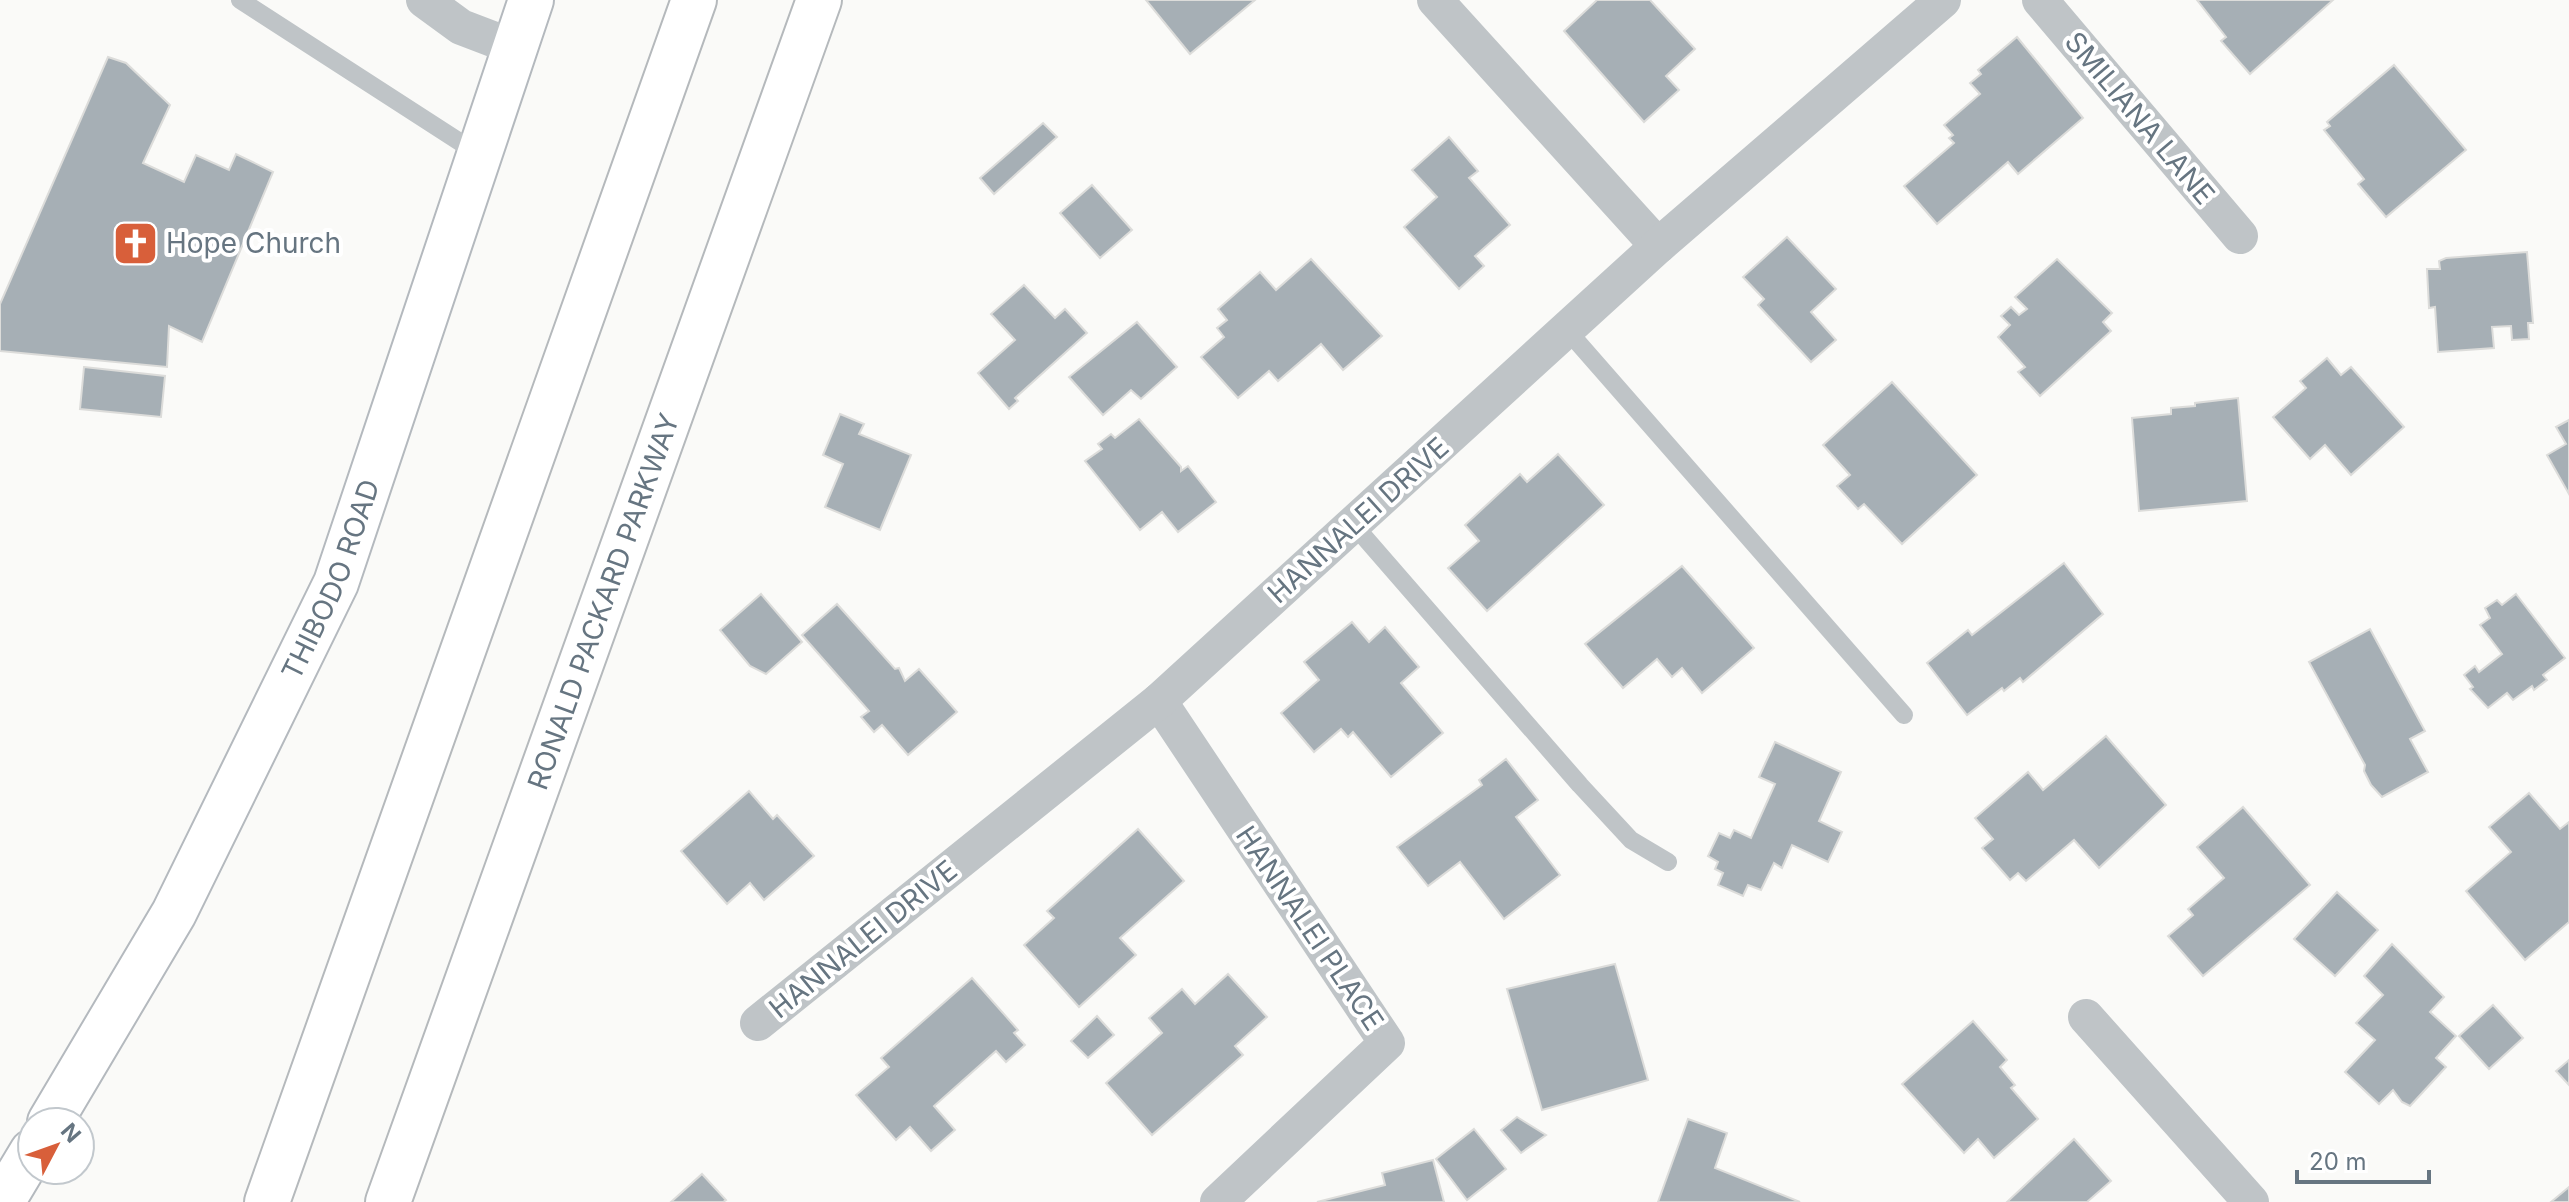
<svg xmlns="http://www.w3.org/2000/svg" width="2569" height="1202" font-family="Inter,sans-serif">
	<rect width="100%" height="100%" fill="#fafaf8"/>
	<g fill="#a6afb5" stroke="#dcdcda" stroke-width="2">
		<path d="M1146,0h109l-65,54z"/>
		<path d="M1597,0h53l45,49 -29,27 13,14 -35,32 -80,-91z"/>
		<path d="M2197,0h136l-83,74 -29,-33 5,-4z"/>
		<path d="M2017,37l66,81 -65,56 -10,-12 -71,62 -33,-38 50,-43 -5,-5 4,-3 -9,-10 36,-31 -10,-11 11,-9 -3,-4z"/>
		<path d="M108,57l18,6 44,42 -27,58 41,19 12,-27 33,15 7,-16 37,18 -71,170 -33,-16 -2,41 -167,-16v-47z"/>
		<path d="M2394,65l72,85 -80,67 -28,-33 6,-5 -40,-49 6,-4 -3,-4z"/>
		<path d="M1043,123l14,14 -63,57 -14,-16z"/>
		<path d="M1449,137l29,34 -9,7 41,47 -35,31 9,10 -25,23 -55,-62 33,-30 -25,-27z"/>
		<path d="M1092,185l40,45 -32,28 -40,-45z"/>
		<path d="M1787,237l49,52 -25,23 25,28 -25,22 -53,-57 6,-6 -21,-22z"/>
		<path d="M2527,252l6,71h-5l1,16 -17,1 -1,-14 -19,1 2,21 -56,4 -3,-45 -6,1 -2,-39h13l-1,-8 7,-3z"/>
		<path d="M1311,259l71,77 -39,34 -22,-26 -43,37 -9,-10 -31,27 -37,-41 23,-20 -7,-9 10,-8 -9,-11 42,-37 16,18z"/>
		<path d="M2057,259l55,54 -9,9 8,9 -71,65 -22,-24 7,-5 -27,-30 12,-12 -9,-9 10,-9 8,8 8,-6 -12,-12z"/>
		<path d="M1024,285l31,33 10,-9 22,24 -72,65 3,3 -9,8 -31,-36 37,-33 -24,-26z"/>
		<path d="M1137,322l40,45 -36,32 -10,-9 -28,25 -34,-38z"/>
		<path d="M2327,358l14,17 10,-8 53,60 -53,48 -26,-30 -15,14 -37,-42 33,-29 -6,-7z"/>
		<path d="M84,367l81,9 -4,41 -81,-8z"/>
		<path d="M1892,382l85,93 -75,69 -38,-40 -6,5 -21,-23 13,-11 -27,-30z"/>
		<path d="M2238,398l9,103 -108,10 -7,-93 39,-4v-6l24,-2v-3z"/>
		<path d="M840,414l24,10 -5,10 52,21 -31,75 -55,-23 18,-43 -20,-9z"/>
		<path d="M1139,419l42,48v4l7,-5 28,36 -38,30 -16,-20 -22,18 -55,-69 17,-12 -4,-5 13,-10 4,4z"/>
		<path d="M2569,420v74l-22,-39 19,-11 -10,-17z"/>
		<path d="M1558,454l46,51 -117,106 -39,-43 31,-27 -14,-16 55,-51 7,8z"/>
		<path d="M2064,563l39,51 -80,68 -3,-4 -16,13 -2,-3 -35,27 -40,-52 41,-33 4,5z"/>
		<path d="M1682,566l72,82 -52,45 -20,-25 -10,9 -15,-18 -34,29 -38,-44z"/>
		<path d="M761,594l41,48 -36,32 -16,-8 -30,-36z"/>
		<path d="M2516,594l49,64 -22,17 4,5 -13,10 -2,-4 -19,14 -6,-7 -19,15 -18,-19 3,-2 -9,-12 11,-9 4,6 23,-18 -22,-29 10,-7 -5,-10 12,-8 5,5z"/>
		<path d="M837,604l58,65 4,-1 6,13 14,-12 38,43 -49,43 -26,-30 -8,7 -13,-15 8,-6 -67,-76z"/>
		<path d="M1352,622l17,20 16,-15 34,40 -18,16 42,50 -52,44 -38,-45 -5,5 -7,-8 -27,23 -33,-39 38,-33 -15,-18z"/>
		<path d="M2370,629l55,102 -15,8 18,33 -46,25 -11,-12 -7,-14 1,-6 -56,-103z"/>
		<path d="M2106,736l60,69 -67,63 -25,-28 -48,41 -8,-8 -8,7 -28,-32 11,-9 -18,-21 53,-46 15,18z"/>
		<path d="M1775,742l66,30 -22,49 23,11 -14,30 -36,-17 -10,23 -8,-5 -13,27 -13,-5 -5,11 -25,-11 5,-12 -8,-4 3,-7 -10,-6 11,-23 11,5 4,-8 17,8 24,-54 -16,-7z"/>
		<path d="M1506,759l32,41 -22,17 44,58 -56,44 -44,-57 -32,24 -31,-39 85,-62 -3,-5z"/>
		<path d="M749,791l24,28 4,-4 37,41 -50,44 -14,-17 -23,21 -46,-53z"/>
		<path d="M2529,793l31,36 9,-7v100l-44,38 -59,-69 45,-39 -22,-25z"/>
		<path d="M2243,807l67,78 -107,91 -35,-40 25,-21 -5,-6 36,-31 -27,-31z"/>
		<path d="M1138,829l46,52 -64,57 16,17 -57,52 -55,-62 30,-27 -7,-7z"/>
		<path d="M2337,892l41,38 -43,46 -41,-37z"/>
		<path d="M2392,944l52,53 -14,15 26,24 -20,22 10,9 -36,39 -8,-4 -9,-12 -14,14 -34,-32 30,-32 -19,-17 27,-28 -19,-19z"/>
		<path d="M1615,964l33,116 -106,30 -35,-121z"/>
		<path d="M1228,974l39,43 -32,29 8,9 -91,80 -46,-52 56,-50 -13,-15 33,-29 13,15z"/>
		<path d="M972,978l46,52 -4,3 11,12 -19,17 -10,-11 -62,55 21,24 -24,21 -21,-24 -14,13 -40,-45 33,-28 -8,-9z"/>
		<path d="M2493,1005l30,33 -34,31 -30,-33z"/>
		<path d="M1097,1016l17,19 -26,23 -17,-17z"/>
		<path d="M1973,1021l34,39 -7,7 15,18 -4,3 27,31 -44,39 -16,-19 -14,14 -62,-69z"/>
		<path d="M2569,1060v25l-13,-14z"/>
		<path d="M1517,1117l29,18 -25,18 -20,-23z"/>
		<path d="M1688,1119l39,14 -12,35 85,34h-142z"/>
		<path d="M1474,1129l32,40 -39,31 -31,-41z"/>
		<path d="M2074,1139l37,42 -24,21h-80z"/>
		<path d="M1433,1160l11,42h-127l68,-17 -3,-12z"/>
		<path d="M702,1174l24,26 -3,2h-52z"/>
		<path d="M2569,1187v15h-18z"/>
	</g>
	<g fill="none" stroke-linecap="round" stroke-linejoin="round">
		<defs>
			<g id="secondary">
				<path id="s1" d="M50,1122l124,-209 162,-330 195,-583"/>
				<path d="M2,1202l30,-50"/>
			</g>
			<g id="highway">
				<path d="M267,1202l427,-1202"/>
				<path id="s2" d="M388,1202l431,-1202"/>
			</g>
		</defs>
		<use href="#secondary" stroke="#b4b9be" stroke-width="48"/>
		<use href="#highway" stroke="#b5b9bc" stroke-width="48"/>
		<g stroke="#bfc4c7" stroke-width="18">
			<path d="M240,0l240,155"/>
			<path d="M1567,330l337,385"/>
			<path d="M1353,524l227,261 51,55 37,22"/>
		</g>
		<g stroke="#bfc4c7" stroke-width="36">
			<path d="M424,0l37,27 55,21"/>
			<path d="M1435,0l223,246"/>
			<path d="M2040,0l200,236"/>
			<path d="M1159,701l228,342 -169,159"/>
			<path d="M2086,1017l165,185"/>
			<path d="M758,1023l401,-322 499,-455 285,-246"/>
		</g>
		<use href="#secondary" stroke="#fff" stroke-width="44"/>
		<use href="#highway" stroke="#fff" stroke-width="44"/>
	</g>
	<defs>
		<symbol id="church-square" viewBox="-11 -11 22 22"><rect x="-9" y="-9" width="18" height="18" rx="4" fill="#d85f3a" stroke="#fff"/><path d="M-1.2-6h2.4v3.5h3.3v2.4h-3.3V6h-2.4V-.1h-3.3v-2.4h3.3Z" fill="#fff"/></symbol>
	</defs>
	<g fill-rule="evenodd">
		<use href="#church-square" x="110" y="218" width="51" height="51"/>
	</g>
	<g text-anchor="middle" stroke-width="8" stroke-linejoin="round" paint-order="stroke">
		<g font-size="28" fill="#667581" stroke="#fff">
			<text transform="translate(2140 118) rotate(50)" y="10">SMILIANA LANE</text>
			<text transform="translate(1358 520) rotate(-42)" y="10">HANNALEI DRIVE</text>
			<text dy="10" stroke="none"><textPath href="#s1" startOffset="612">THIBODO ROAD</textPath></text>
			<text dy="10" stroke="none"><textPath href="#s2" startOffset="638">RONALD PACKARD PARKWAY</textPath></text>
			<text transform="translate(1310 928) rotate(56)" y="10">HANNALEI PLACE</text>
			<text transform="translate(863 939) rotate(-39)" y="10">HANNALEI DRIVE</text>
		</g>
		<g font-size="28" fill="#667581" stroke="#fff" text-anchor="start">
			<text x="166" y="253">Hope Church</text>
		</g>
	</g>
	<g transform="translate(56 1146) rotate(49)"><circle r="38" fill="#ffffff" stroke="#c2c8cd" stroke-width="2"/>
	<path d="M0-6L14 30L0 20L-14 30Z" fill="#d85f3a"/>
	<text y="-12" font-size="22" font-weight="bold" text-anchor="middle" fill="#667581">N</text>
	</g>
	<path d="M2297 1170v12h132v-12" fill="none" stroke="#667581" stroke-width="4"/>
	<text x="2309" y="1170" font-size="24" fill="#667581" stroke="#ffffff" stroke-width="6" paint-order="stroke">20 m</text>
</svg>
